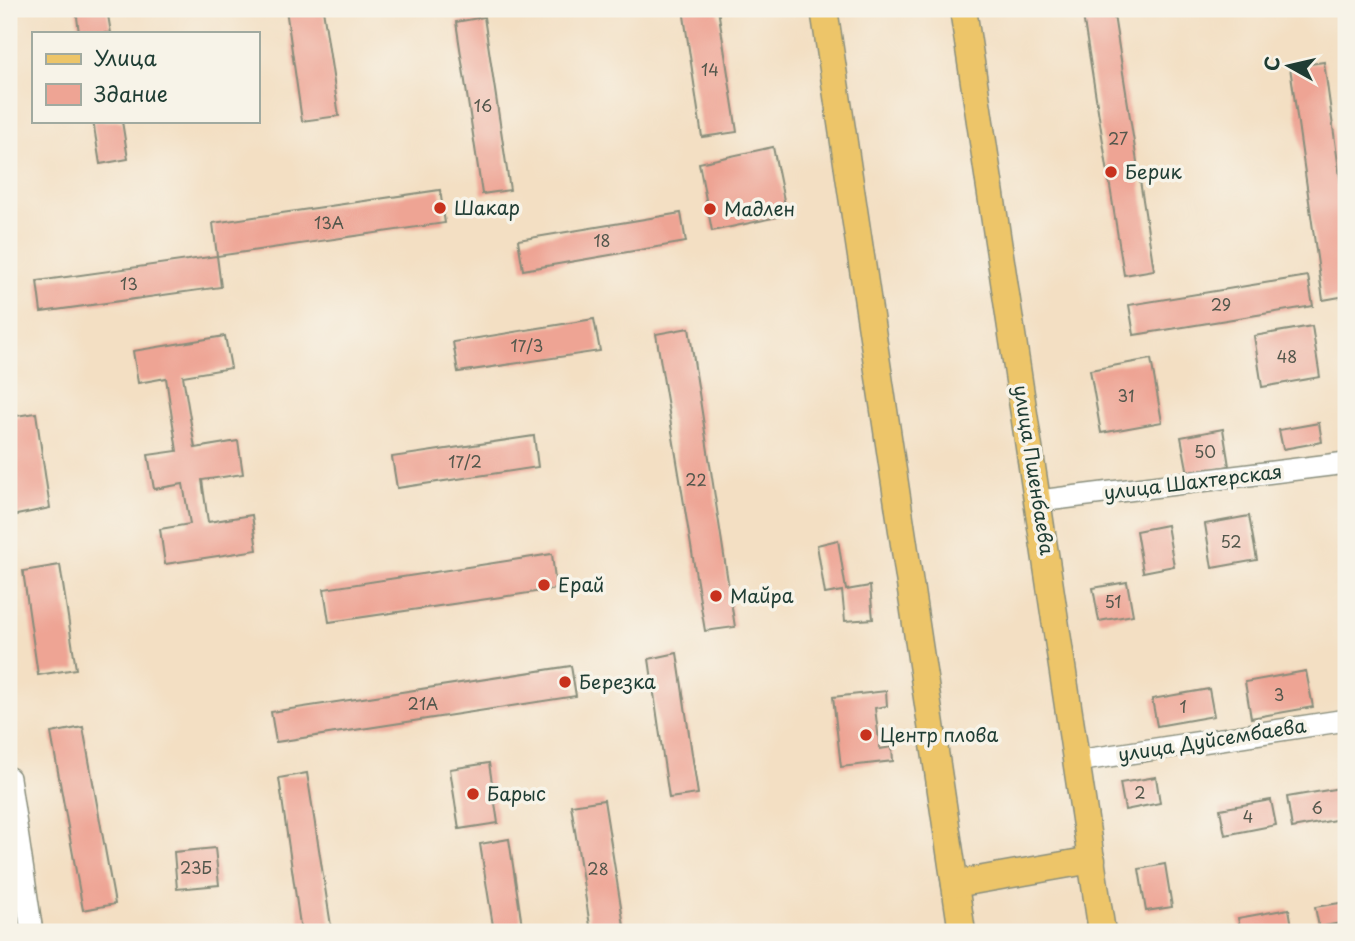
<svg xmlns="http://www.w3.org/2000/svg" width="1355" height="941" font-family="'Playpen Sans',sans-serif">
	<rect width="100%" height="100%" fill="#f7f3e8"/>
	<filter id="ink" filterUnits="userSpaceOnUse"><feTurbulence type="fractalNoise" baseFrequency=".0143" numOctaves="2"/><feDisplacementMap in="SourceGraphic" scale="14" xChannelSelector="R" yChannelSelector="G"/><feConvolveMatrix kernelMatrix="1 2 1 2 8 2 1 2 1" color-interpolation-filters="sRGB"/></filter>
	<filter id="wash" filterUnits="userSpaceOnUse"><feTurbulence type="fractalNoise" baseFrequency=".00686" numOctaves="4" result="noise"/><feDisplacementMap in="SourceGraphic" scale="28" xChannelSelector="R" yChannelSelector="G"/><feGaussianBlur stdDeviation="1.57" result="paint"/><feColorMatrix in="noise" values="0 0 0 0 0 0 0 0 0 0 0 0 0 0 0 0 0 1.4 0 .05"/><feComposite in="paint" operator="in"/></filter>
	<g filter="url(#wash)">
		<rect width="100%" height="100%" fill="#f3dfc3"/>
		<g id="blocks">
			<g fill="#eea494">
				<path d="M76,9h31l4,24h-32z"/>
				<path d="M286,9h37l16,107 -37,5z"/>
				<path d="M683,9h35l19,123 -35,5z"/>
				<path d="M1082,9h31l41,261 -30,5z"/>
				<path d="M484,17l26,173 -28,4 -26,-172z"/>
				<path d="M1324,62l22,158v76l-23,4 -33,-233z"/>
				<path d="M93,121h29l6,38 -28,5z"/>
				<path d="M773,147l14,68 -75,16 -13,-68z"/>
				<path d="M440,190l5,33 -228,33 4,31 -180,25 -4,-31 180,-25 -4,-33z"/>
				<path d="M681,213l5,29 -163,28 -5,-30z"/>
				<path d="M1308,276l5,30 -179,29 -5,-30z"/>
				<path d="M594,319l6,32 -142,21 -5,-30z"/>
				<path d="M1312,326l8,51 -58,10 -8,-51z"/>
				<path d="M689,328l46,299 -30,4 -49,-297z"/>
				<path d="M225,336l6,32 -48,8 12,72 43,-7 5,33 -41,6 6,42 44,-7 5,35 -92,14 -5,-35 30,-5 -7,-40 -29,5 -6,-34 29,-4 -11,-73 -28,5 -5,-32z"/>
				<path d="M1151,359l11,63 -61,11 -11,-63z"/>
				<path d="M36,413l14,95 -38,8 -3,-25v-74z"/>
				<path d="M1319,423l3,19 -39,7 -4,-19z"/>
				<path d="M1223,429l6,37 -41,8 -7,-37z"/>
				<path d="M534,436l4,31 -141,21 -5,-31z"/>
				<path d="M1249,516l8,44 -45,8 -7,-44z"/>
				<path d="M1167,525l7,41 -31,6 -7,-41z"/>
				<path d="M838,540l8,50 24,-4 3,33 -28,2 -3,-30 -17,3 -8,-49z"/>
				<path d="M552,554l4,35 -227,33 -5,-33z"/>
				<path d="M60,565l16,104 -38,6 -15,-104z"/>
				<path d="M1127,582l6,33 -34,6 -6,-33z"/>
				<path d="M677,653l21,141 -29,4 -20,-139z"/>
				<path d="M571,666l5,30 -300,46 -5,-30z"/>
				<path d="M1306,671l7,36 -62,11 -6,-36z"/>
				<path d="M1209,689l5,27 -57,10 -5,-27z"/>
				<path d="M886,691l1,15 -12,2 5,41 12,-2 1,14 -52,6 -8,-70z"/>
				<path d="M83,727l32,177 -32,6 -32,-177z"/>
				<path d="M489,763l9,60 -39,6 -9,-60z"/>
				<path d="M307,773l25,159h-31l-22,-154z"/>
				<path d="M1156,777l4,26 -35,7 -5,-27z"/>
				<path d="M1346,787v31l-54,10 -5,-31z"/>
				<path d="M604,800l21,132h-34l-20,-127z"/>
				<path d="M1271,800l5,25 -51,10 -5,-26z"/>
				<path d="M509,839l14,93h-29l-14,-88z"/>
				<path d="M215,848l4,37 -42,4 -3,-37z"/>
				<path d="M1165,864l7,43 -26,4 -7,-42z"/>
				<path d="M1346,902v20l-27,5 -4,-20z"/>
				<path d="M1289,909l4,23h-52l-3,-14z"/>
			</g>
		</g>
	</g>
	<g filter="url(#ink)">
		<use href="#blocks" fill-opacity="0" stroke="#898e7c" stroke-width="2"/>
		<g fill="none" stroke-linecap="round" stroke-linejoin="round">
			<defs>
				<g id="minor">
					<path d="M1039,501l307,-38"/>
					<path d="M1077,761l269,-41"/>
					<path d="M9,778l23,154"/>
				</g>
				<g id="major">
					<path d="M824,9l138,923"/>
					<path d="M963,9l139,923"/>
					<path d="M955,884l137,-24"/>
				</g>
			</defs>
			<use href="#minor" stroke="#898e7c" stroke-width="24"/>
			<use href="#major" stroke="#898e7c" stroke-width="29"/>
			<use href="#minor" stroke="#fff" stroke-width="21"/>
			<use href="#major" stroke="#edc569" stroke-width="26"/>
		</g>
	</g>
	<g fill="#c8321e" stroke="#f7f3e8" stroke-width="2.5">
		<circle cx="1111" cy="172" r="7"/>
		<circle cx="440" cy="208" r="7"/>
		<circle cx="710" cy="209" r="7"/>
		<circle cx="544" cy="585" r="7"/>
		<circle cx="716" cy="596" r="7"/>
		<circle cx="565" cy="682" r="7"/>
		<circle cx="866" cy="735" r="7"/>
		<circle cx="473" cy="794" r="7"/>
	</g>
	<g text-anchor="middle" stroke-width="7" stroke-linejoin="round" paint-order="stroke">
		<g font-size="16" fill="#53574c">
			<text x="710" y="76">14</text>
			<text x="483" y="112">16</text>
			<text x="1118" y="145">27</text>
			<text x="329" y="229">13А</text>
			<text x="602" y="247">18</text>
			<text x="129" y="290">13</text>
			<text x="1221" y="311">29</text>
			<text x="527" y="352">17/3</text>
			<text x="1287" y="363">48</text>
			<text x="1126" y="402">31</text>
			<text x="1205" y="458">50</text>
			<text x="465" y="468">17/2</text>
			<text x="696" y="486">22</text>
			<text x="1231" y="548">52</text>
			<text x="1113" y="608">51</text>
			<text x="1279" y="701">3</text>
			<text x="423" y="710">21А</text>
			<text x="1183" y="713">1</text>
			<text x="1140" y="799">2</text>
			<text x="1317" y="814">6</text>
			<text x="1248" y="823">4</text>
			<text x="196" y="874">23Б</text>
			<text x="598" y="875">28</text>
		</g>
		<g font-size="19" fill="#1f3d34" stroke="#f7f3e8" text-anchor="start">
			<text x="1125" y="179">Берик</text>
			<text x="454" y="215">Шакар</text>
			<text x="724" y="216">Мадлен</text>
			<text x="558" y="592">Ерай</text>
			<text x="730" y="603">Майра</text>
			<text x="579" y="689">Березка</text>
			<text x="880" y="742">Центр плова</text>
			<text x="487" y="801">Барыс</text>
		</g>
		<g font-size="19" fill="#1f3d34" stroke="#f7f3e8">
			<text transform="translate(1034 470) rotate(81)" y="7">улица Пшенбаева</text>
			<text transform="translate(1193 482) rotate(-7)" y="7">улица Шахтерская</text>
			<text transform="translate(1212 740) rotate(-9)" y="7">улица Дуйсембаева</text>
		</g>
	</g>
	<rect width="1355" height="941" fill="none" stroke="#f7f3e8" stroke-width="35"/>
	<rect x="32" y="32" width="228" height="91" fill="#f7f3e8" stroke="#a1aaa0" stroke-width="2"/>
	<rect x="46" y="54" width="35" height="10" fill="#edc569" stroke="#a1aaa0" stroke-width="2"/>
	<text x="94" y="66" font-size="21" fill="#1f3d34">Улица</text>
	<rect x="46" y="84" width="35" height="21" fill="#eea494" stroke="#a1aaa0" stroke-width="2"/>
	<text x="94" y="102" font-size="21" fill="#1f3d34">Здание</text>
	<g transform="translate(1289 66) rotate(278)" stroke="#f7f3e8" stroke-width="5" paint-order="stroke">
	<path d="M0-5L12 26L0 18L-12 26Z" fill="#1f3d34"/>
	<text y="-10" font-size="19" font-weight="bold" text-anchor="middle" fill="#1f3d34">С</text>
	</g>
</svg>
